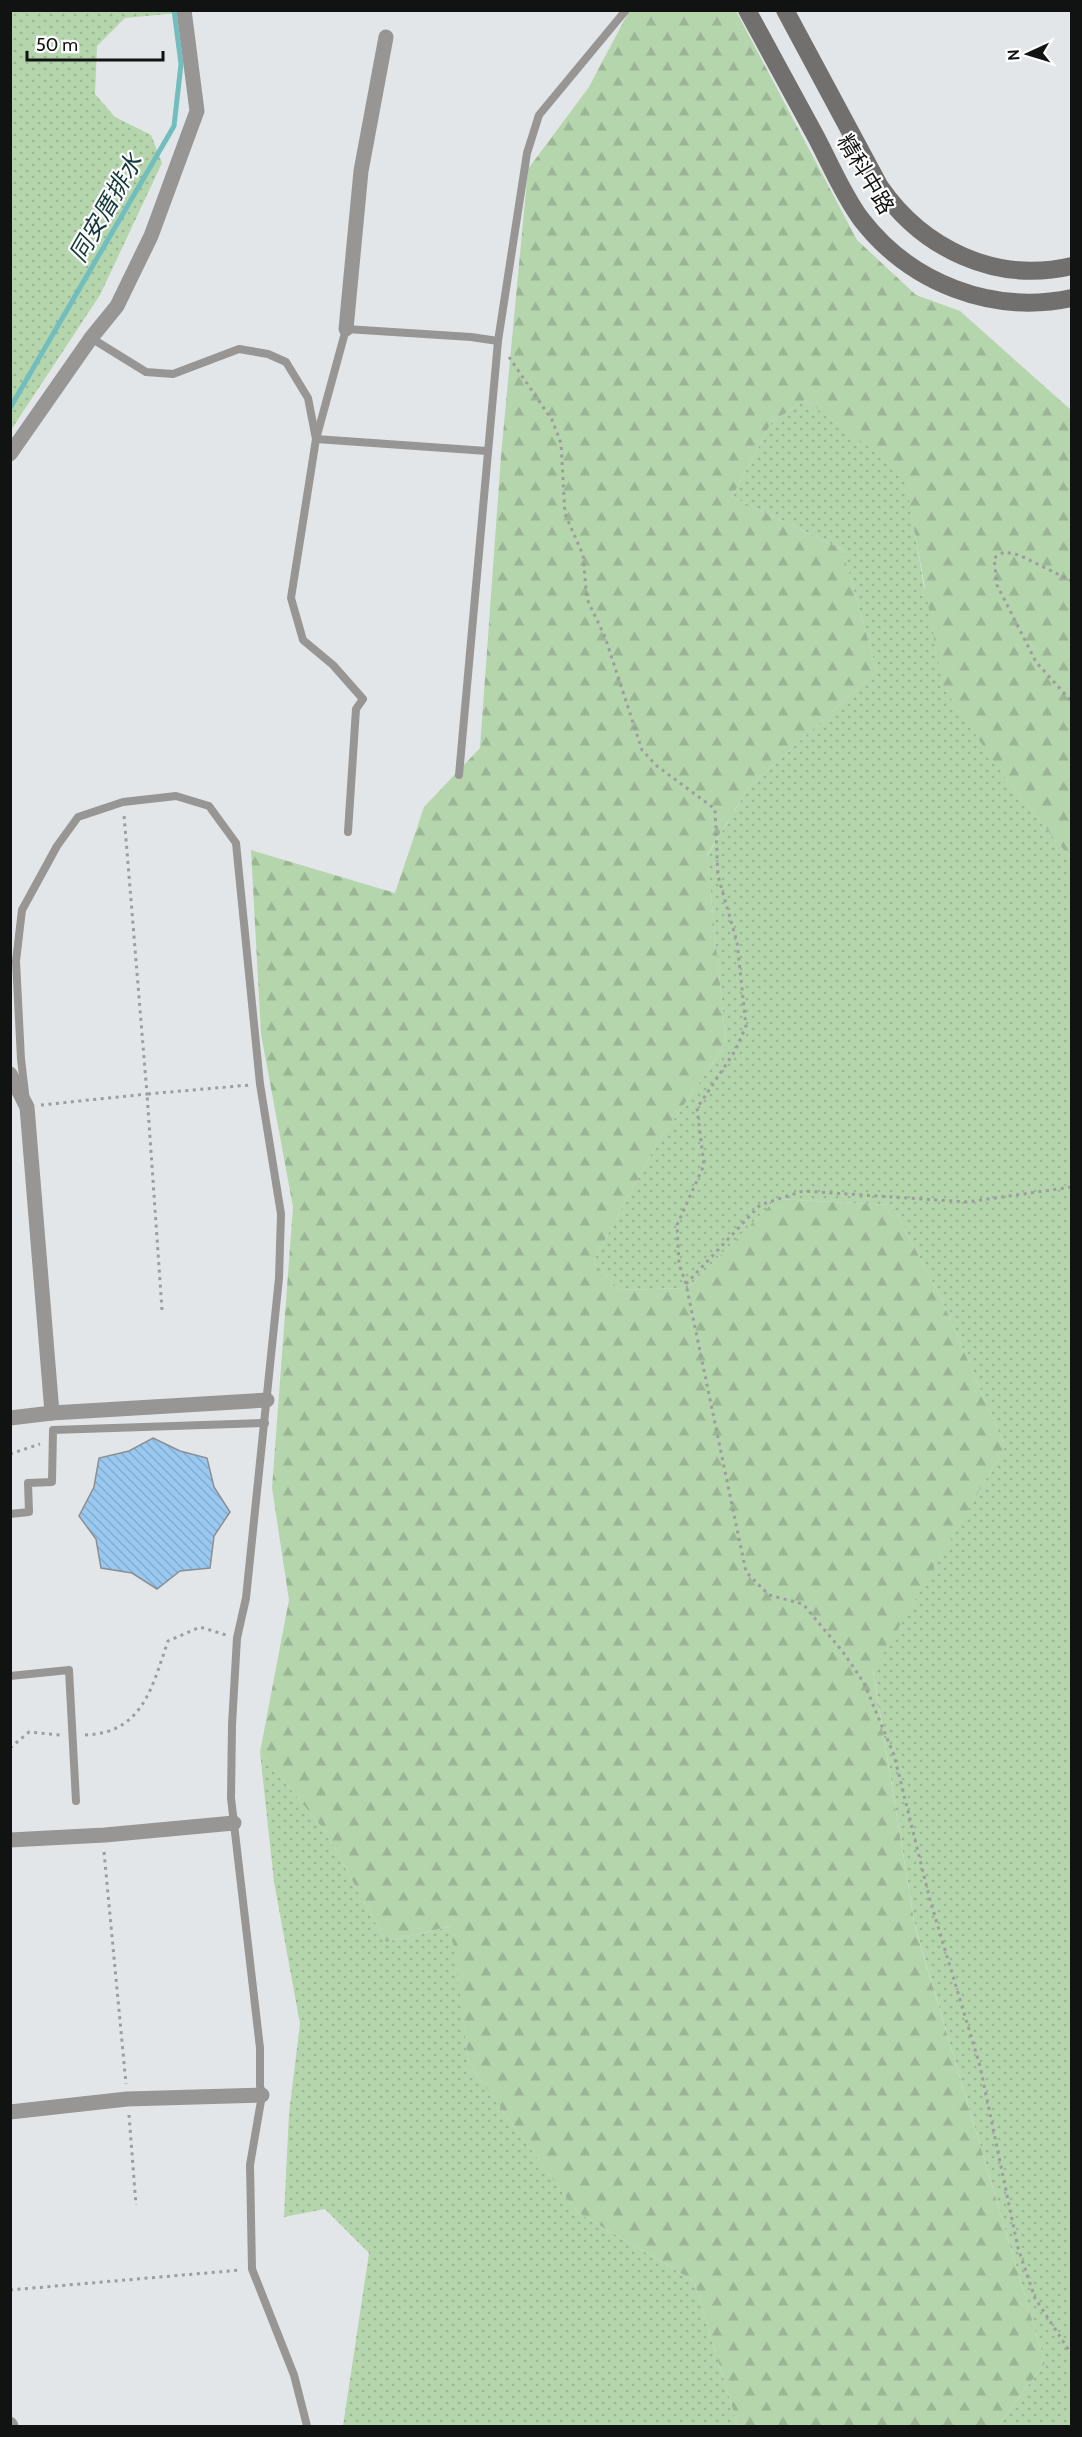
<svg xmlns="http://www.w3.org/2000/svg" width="1082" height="2437" font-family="Cabin,'Noto Sans TC',sans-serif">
	<defs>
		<pattern id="grass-dots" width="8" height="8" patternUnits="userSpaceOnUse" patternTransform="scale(1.5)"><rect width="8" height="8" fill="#b5d5ad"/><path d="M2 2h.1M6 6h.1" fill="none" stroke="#9bb694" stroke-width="1.8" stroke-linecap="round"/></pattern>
		<pattern id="forest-firs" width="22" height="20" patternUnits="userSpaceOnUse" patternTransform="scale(1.5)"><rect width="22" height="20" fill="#b5d5ad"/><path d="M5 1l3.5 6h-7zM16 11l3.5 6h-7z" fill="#9bb694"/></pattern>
		<pattern id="building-back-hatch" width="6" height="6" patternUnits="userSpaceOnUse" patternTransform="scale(1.5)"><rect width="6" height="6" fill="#99c9f1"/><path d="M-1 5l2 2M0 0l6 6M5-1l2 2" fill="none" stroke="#83acce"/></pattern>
	</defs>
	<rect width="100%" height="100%" fill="#e3e6e8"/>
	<g fill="url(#grass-dots)">
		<path d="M11,11h167v2l-53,5 -28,28 -2,48 20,23 36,18 11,28 -62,132 -89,135z"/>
		<path d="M805,400l100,73 19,114 79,188 68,84v1567h-73l47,-63 -130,-437 -42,-256 132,-223 -63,-147 -50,-95 -116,-6 -88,89 -68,2 -27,-28 63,-117 70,-101 -19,-188 42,-69 128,-116 -35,-122 -110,-52 39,-74z"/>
		<path d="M260,1752l65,79 61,111 66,-16 17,139 108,147 117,69 44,145h-395l26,-173 -44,-44 -41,8 5,-104 11,-89 -26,-142z"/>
	</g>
	<path fill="url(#forest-firs)" d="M629,11h107l121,229 59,55 44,16 111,99v449l-68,-84 -60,-88 -39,-214 -99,-73 -34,23 -39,74 110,52 35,122 -128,116 -42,68 19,189 -70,101 -63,117 27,28 68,-2 88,-89 116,6 50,95 63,147 -132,224 42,256 130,436 -47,63h-260l-44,-145 -117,-69 -108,-147 -18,-139 -65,16 -61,-111 -65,-79 29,-152 -17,-112 21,-281 -32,-173 -10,-184 144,43 29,-86 56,-59 21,-292 27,-287 61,-82z"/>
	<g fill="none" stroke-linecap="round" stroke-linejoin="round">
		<path stroke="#72bebf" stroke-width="5" d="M10,408l164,-282 7,-62 -7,-54"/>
	</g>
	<path fill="url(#building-back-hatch)" stroke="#8c8f91" stroke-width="1.5" d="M153,1438l27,13 27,7 7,29 16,25 -16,24 -4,32 -30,3 -23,18 -25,-16 -31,-5 -5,-29 -17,-23 15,-29 5,-29 30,-7z"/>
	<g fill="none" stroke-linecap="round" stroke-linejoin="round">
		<g stroke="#9b9d9f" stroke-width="3" stroke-dasharray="3 4.5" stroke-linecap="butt">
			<path d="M509,357l43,63 9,23 4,71 18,41 4,44 18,38 37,113 15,16 58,43 3,67 19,66 9,84 -11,25 -38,57 7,57 -27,60 2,39 7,20 60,288 23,23 34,9 40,48 21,31 30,72 36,145 50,166 38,182 17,50 37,57"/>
			<path d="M1072,581l-53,-26 -15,-3 -10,6 3,27 39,77 36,40"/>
			<path d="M41,1105l106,-11 -23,-279"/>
			<path d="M686,1284l74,-79 43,-14 164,11 105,-15"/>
			<path d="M162,1310l-15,-216 103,-9"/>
			<path d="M10,1454l30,-10"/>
			<path d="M85,1735c58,-2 67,-48 83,-94l32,-14 26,8"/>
			<path d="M10,1748l19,-16 31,3"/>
			<path d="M104,1852l22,232"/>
			<path d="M129,2115l7,90"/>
			<path d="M10,2290l231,-20"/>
		</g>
		<g stroke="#979695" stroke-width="8">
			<path d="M91,338l55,34 27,2 66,-25 29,5 18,8 22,36 8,41 171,12"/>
			<path d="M459,775l39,-434 29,-188 12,-38 87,-105"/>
			<path d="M348,832l8,-123 7,-10 -30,-34 -30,-25 -12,-42 25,-159 30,-110 125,8 27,4"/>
			<path d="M25,1093l-4,-34 -5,-98 6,-51 35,-64 21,-29 45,-15 53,-6 33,10 27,37 24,241 21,130 -2,64 -33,320 -9,40 -5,87 -1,73 29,250v38l2,9 -12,70 2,104 42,106 13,51"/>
			<path d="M10,1514l19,-2 -1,-29 24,-1 1,-52 212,-7"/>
			<path d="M10,1676l59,-6 7,131"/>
		</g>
		<g stroke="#979695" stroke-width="15">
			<path d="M346,329l15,-158 25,-134"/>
			<path d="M10,454l81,-116 26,-32 34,-70 46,-125 -13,-101"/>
			<path d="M10,1074l17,33 25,306"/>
			<path d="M10,1418l42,-5 215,-13"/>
			<path d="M10,1840l95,-5 129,-12"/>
			<path d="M10,2112l117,-13 135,-4"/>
			<path d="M10,2424l1,2"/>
		</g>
		<g stroke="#72706f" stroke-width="18">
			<path d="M747,10c23,42 45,83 68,125 14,26 28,60 46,84 49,64 131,96 211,79"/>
			<path d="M785,10l95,177c43,62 116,97 192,79"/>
		</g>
	</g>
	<g text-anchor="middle" stroke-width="4.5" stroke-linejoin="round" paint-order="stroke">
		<g font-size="22" fill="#111212" stroke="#fff">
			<text transform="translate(866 174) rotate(59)" y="8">精科中路</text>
		</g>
		<g font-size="24" font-style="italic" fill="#143a3a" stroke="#fff">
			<text transform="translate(106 208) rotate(-60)" y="8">同安厝排水</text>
		</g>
	</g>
	<rect width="1082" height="2437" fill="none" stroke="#111212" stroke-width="24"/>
	<g transform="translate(1028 54) rotate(266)" stroke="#ffffff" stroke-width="4.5" paint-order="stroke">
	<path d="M0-4.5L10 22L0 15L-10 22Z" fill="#111212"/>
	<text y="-9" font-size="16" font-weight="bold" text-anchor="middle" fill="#111212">N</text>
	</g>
	<path d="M27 51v9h136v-9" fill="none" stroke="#111212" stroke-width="3"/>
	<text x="36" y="51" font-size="18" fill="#111212" stroke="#ffffff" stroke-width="4.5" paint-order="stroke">50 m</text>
</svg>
